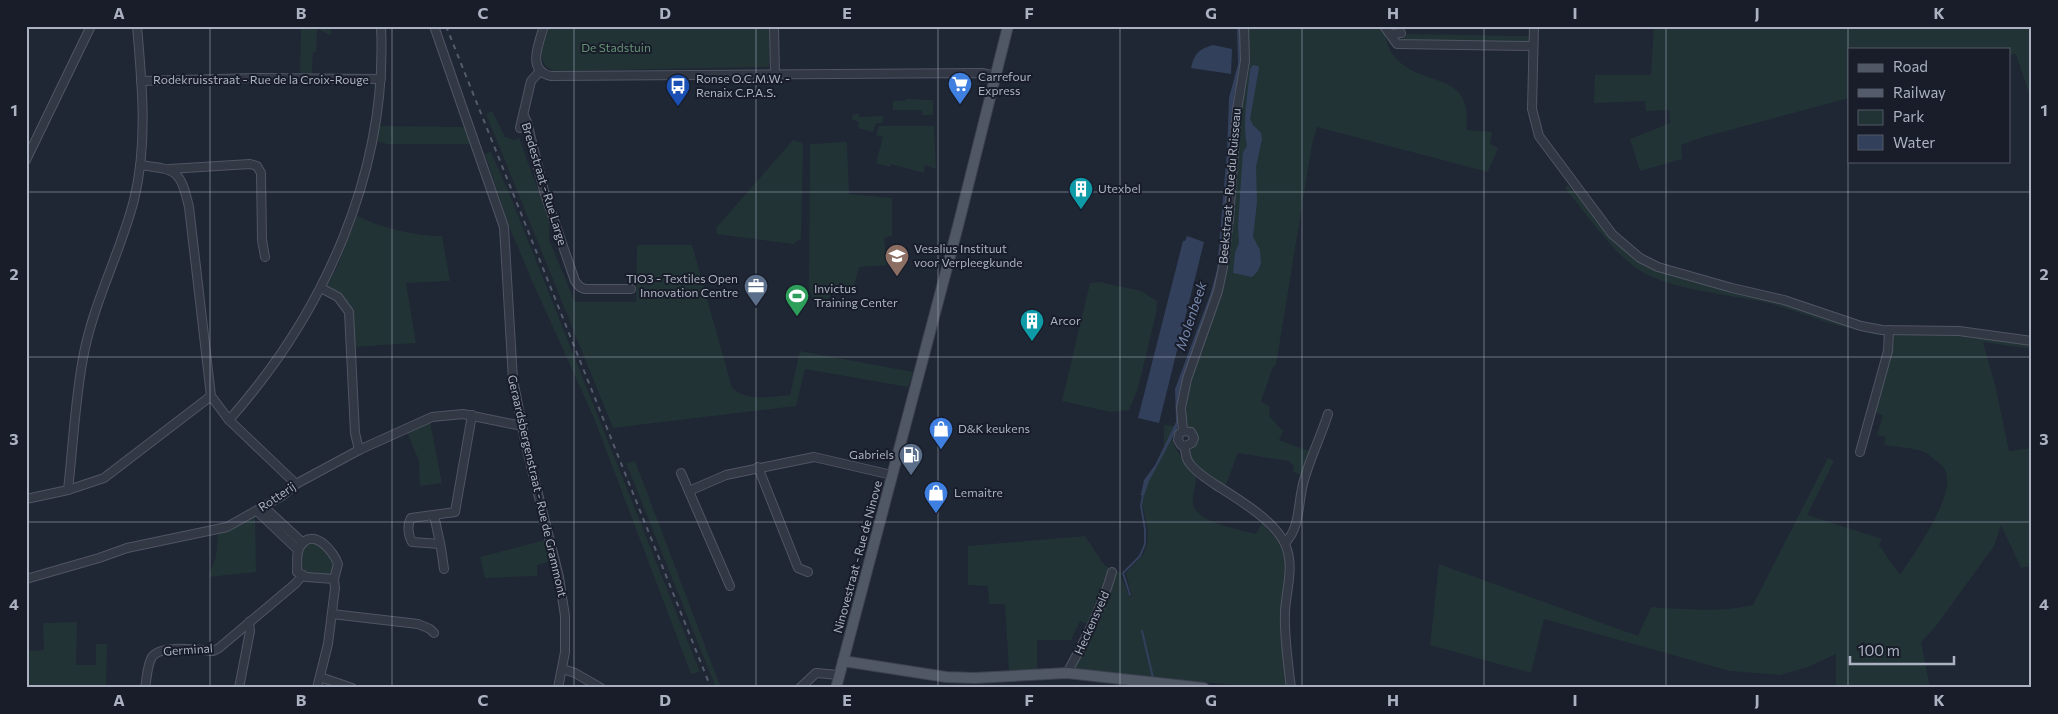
<svg xmlns="http://www.w3.org/2000/svg" width="2058" height="714" font-family="Commissioner,sans-serif">
	<rect width="100%" height="100%" fill="#1f2634"/>
	<g fill="#223336">
		<path d="M330,26l1,10 -14,-8 -1,24h-3l-1,22h-12l1,-45 -9,-3z"/>
		<path d="M550,26h220l-1,41 -214,4c-23,-7 -10,-29 -5,-45z"/>
		<path d="M1246,26h136c4,10 5,21 11,29 29,36 81,12 73,75l26,2 -2,12 8,4 -10,24 -171,-45 -5,17 -36,221 -3,2 -12,34 9,6 -1,9 14,15 -4,9 33,12 -10,23 -9,-3 1,-6 -6,-5 -50,-8 -13,34c-14,-8 -33,-17 -37,-34l10,-12 -4,-12 -9,-4 4,-40 36,-113 15,-158 9,-50z"/>
		<path d="M1656,26h376v77l-16,-49 -7,1v-6h-160v49l-149,40 -19,7 1,14 -42,12 -10,-32 40,-16 -1,-13 -23,1 -1,-10 -51,2 1,-28h56l3,-48z"/>
		<path d="M1403,34l125,2 2,2 -2,5 -126,-2z"/>
		<path d="M905,99l28,1v15h-11v-5h-29v-9h12z"/>
		<path d="M492,111l13,26 9,3 5,-2 30,82v20l26,62h61l1,-57h55l40,143c16,14 38,9 58,7l10,-44 113,21 -5,15 -103,-18 -9,37 -183,22 -127,-314z"/>
		<path d="M853,114h6v3l24,-1 -1,7h-6l-3,9 -15,-4 1,-6 -7,-3z"/>
		<path d="M378,126l88,1 5,17h-84l-11,-3z"/>
		<path d="M879,126h55l2,43 -11,-4 -1,8 -33,-9 -1,3 -14,-4 7,-26 -7,-2z"/>
		<path d="M793,140l9,3 1,5 -2,91 -8,5 -76,-10 -1,-6z"/>
		<path d="M847,142l2,52 43,4v38l-8,2 3,27 -28,2 -6,23 -21,-2 -4,13 -15,-2 -4,-9 1,-146z"/>
		<path d="M491,152l18,41 191,479 -9,2 -97,-256 -61,-135 -24,-57 -24,-72z"/>
		<path d="M1568,185l51,59 27,22 66,20 79,19 39,14 48,13 -1,3c-13,-4 -27,-6 -41,-10 -24,-7 -47,-17 -72,-23 -38,-8 -93,-12 -125,-32 -24,-15 -55,-59 -74,-82z"/>
		<path d="M357,216c26,12 56,20 85,20l8,45 -44,2 10,60 -63,4 -3,-43 -24,-17 12,-22z"/>
		<path d="M1100,282l41,9 16,10 -1,12 -18,75 -9,22 -19,2 -48,-11 28,-118z"/>
		<path d="M1945,332l87,13v4l-49,-7 13,47 13,62 23,-3v118l-11,2 -20,-43 -7,21 -58,80 -15,16 9,46h-94v-34l-28,13 -28,8 -50,-4 -186,-52 -13,54 -101,-28 9,-81 199,72 13,-29c33,2 69,6 102,-2l75,-147 6,3 -27,54 75,24 -3,6 21,30c13,-20 60,-84 44,-107 -4,-5 -13,-11 -18,-15 -9,-5 -31,-6 -42,-8l2,-8 -9,-2 6,-20 -10,-3 20,-78z"/>
		<path d="M430,422l12,61 -22,3 -1,-25 -12,-29z"/>
		<path d="M1164,425l12,1c-1,3 -4,8 -4,12 1,10 18,31 24,38 0,9 -4,20 -3,29 3,17 48,25 63,29l6,-11 16,17 8,23 -5,55 6,67 -2,2c-73,-2 -144,-10 -216,-20l19,-43 -8,-3 -9,19h-34v30l-28,1 -4,-67h-16l-1,-18 -20,-1v-39l117,-10 20,30 17,7 -1,4 9,20h2l-6,-24 17,-18 4,-10 1,-15 -6,-26 4,-21 18,-33z"/>
		<path d="M635,461l86,227h-5l-90,-225z"/>
		<path d="M255,515l1,57 -48,5 8,-20 2,-23 23,-9 9,-8z"/>
		<path d="M545,540l6,21 -14,4v11l-52,2 -5,-21z"/>
		<path d="M309,543c14,-1 31,17 22,31 -8,3 -23,2 -29,-5l1,-22z"/>
		<path d="M77,622l-1,43h20v-21h11l-1,44h-80v-37l18,-1 -1,-27z"/>
	</g>
	<g fill="#33405c">
		<path d="M1237,26h4c3,25 -1,46 -7,70l-9,131 -9,59 -34,96 -3,15 -2,32 -28,52 -5,15 -5,-2h2l3,-14 11,-15 21,-43 -1,-33 35,-94 7,-25 10,-119 2,-53 9,-34z"/>
		<path d="M1213,45l19,4 -1,25 -40,-6c3,-14 8,-19 22,-23z"/>
		<path d="M1253,65l5,1 1,2 -9,51 3,6 8,8 1,6 -6,28 1,35 -4,35 7,13 1,13 -3,8 -6,6 -19,-4 2,-20 4,-10 -1,-18 5,-73 4,-6c-5,-25 1,-52 3,-77z"/>
		<path d="M1187,236l17,6 -45,181 -21,-5 45,-177h2z"/>
	</g>
	<g fill="none" stroke-linecap="round" stroke-linejoin="round">
		<g stroke="#33405c" stroke-width="2">
			<path d="M1130,595l-7,-22 17,-17 5,-12v-15l-4,-23 2,-12"/>
			<path d="M1142,631l11,47"/>
		</g>
		<defs>
			<g id="minor">
				<path d="M434,26l70,201 9,153 14,70 32,127 6,39v36l-7,36"/>
				<path d="M544,26c-5,17 -18,45 7,50l431,-3 14,3"/>
				<path d="M774,26l1,48"/>
				<path d="M1384,26l13,18 136,2"/>
				<path d="M1534,26l-2,83 7,27 73,98 28,24 18,9 74,21 52,12 77,26 21,4 77,1 73,10"/>
				<path d="M1390,34l11,-1"/>
				<path d="M141,81l118,-3 122,1"/>
				<path d="M524,116l3,6 17,69 31,90 5,6 5,2h46"/>
				<path d="M520,128l11,-47 9,-10"/>
				<path d="M26,160l65,-134"/>
				<path d="M140,165c37,5 40,4 49,42l22,189 18,24 67,64"/>
				<path d="M169,169l81,-5 7,2 4,7 1,67 3,17"/>
				<path d="M321,288l17,9 11,15 6,121 4,17"/>
				<path d="M229,420c95,-107 159,-248 152,-394"/>
				<path d="M1183,431l8,1 3,6 -2,5 -7,3"/>
				<path d="M1185,446l-4,-1 -3,-5 1,-6 4,-3 -2,-23 6,-29 31,-88 5,-24 6,-48 8,-109 8,-49 -1,-35"/>
				<path d="M1185,446c0,7 1,13 5,18 7,9 17,15 26,21 22,14 59,36 69,59 10,22 1,46 0,68 -1,25 3,51 6,76"/>
				<path d="M1860,452l28,-101 1,-21"/>
				<path d="M758,467l40,101 10,4"/>
				<path d="M681,473l49,113"/>
				<path d="M68,490c5,-44 7,-89 15,-132 10,-55 37,-104 51,-158 14,-57 8,-116 3,-174"/>
				<path d="M689,491l37,-16 88,-18 78,18"/>
				<path d="M26,499l42,-9 36,-12 107,-82"/>
				<path d="M264,507l39,36"/>
				<path d="M257,511l41,39"/>
				<path d="M434,515l7,33 3,21"/>
				<path d="M1285,543c17,-17 12,-44 20,-66 6,-21 16,-41 23,-63"/>
				<path d="M440,544l-28,-2c-4,-7 -5,-17 -1,-24l44,-6 17,-97"/>
				<path d="M26,579l73,-21 28,-10 100,-21 55,-31 14,-12 63,-34 73,-33 31,-3 59,12"/>
				<path d="M332,614l86,10 12,5 4,4"/>
				<path d="M563,669l12,4 26,15"/>
				<path d="M1067,673c18,-33 35,-65 45,-101"/>
				<path d="M320,677l32,11"/>
				<path d="M145,688c2,-10 2,-23 7,-31 9,-13 46,-7 61,-6l6,-3 76,-64 8,-9"/>
				<path d="M239,688l11,-57 -1,-9"/>
				<path d="M317,688l11,-44 7,-56 -1,-9 4,-15c-4,-12 -24,-37 -37,-19 -6,8 -3,18 -4,27l9,5 28,2"/>
				<path d="M800,688l16,-15 23,2"/>
			</g>
			<g id="major">
				<path d="M843,661l103,16 29,1 92,-5 137,15"/>
				<path d="M836,688l122,-462 50,-200"/>
			</g>
		</defs>
		<use href="#minor" stroke="#505563" stroke-width="10"/>
		<use href="#major" stroke="#3c414f" stroke-width="12"/>
		<use href="#minor" stroke="#333845" stroke-width="8"/>
		<use href="#major" stroke="#505765" stroke-width="10"/>
		<path stroke="#545c6c" stroke-width="2" stroke-dasharray="5 5" stroke-linecap="butt" d="M446,26l265,662"/>
	</g>
	<path fill="none" stroke="#acb2c2" stroke-width="1" stroke-opacity="0.55" d="M210,26v662M392,26v662M574,26v662M756,26v662M938,26v662M1120,26v662M1302,26v662M1484,26v662M1666,26v662M1848,26v662M26,192h2006M26,357h2006M26,522h2006"/>
	<defs>
		<symbol id="supermarket-pin" viewBox="-11 -11 22 30"><path d="M0 17L-7.5 6A9.5 9.5 0 1 1 7.5 6Z" fill="#3f7fe0" stroke="#181d29"/><path d="M-6-5.5h2.5l.6 2H6L4.5 2H-2.5L-4.4-4H-6ZM-1.5 3.2a1.3 1.3 0 1 0 .1 0ZM3 3.2a1.3 1.3 0 1 0 .1 0Z" fill="#fff"/></symbol>
		<symbol id="bus-pin" viewBox="-11 -11 22 30"><path d="M0 17L-7.5 6A9.5 9.5 0 1 1 7.5 6Z" fill="#1a4fb4" stroke="#181d29"/><path d="M-5-6H5V4H4V6H2V4H-2V6H-4V4H-5ZM-3.5-4V0h7V-4ZM-3.5 1.2v1.5H-2V1.2ZM2 1.2v1.5H3.5V1.2Z" fill="#fff"/></symbol>
		<symbol id="building-pin" viewBox="-11 -11 22 30"><path d="M0 17L-7.5 6A9.5 9.5 0 1 1 7.5 6Z" fill="#0f9aa8" stroke="#181d29"/><path d="M-4-6H4V6H1V3H-1V6H-4ZM-2.5-4.3h1.7v1.8h-1.7ZM.8-4.3h1.7v1.8H.8ZM-2.5-1h1.7V.8h-1.7ZM.8-1h1.7V.8H.8Z" fill="#fff"/></symbol>
		<symbol id="university-pin" viewBox="-11 -11 22 30"><path d="M0 17L-7.5 6A9.5 9.5 0 1 1 7.5 6Z" fill="#8d6e63" stroke="#181d29"/><path d="M0-5L7-2L0 1L-7-2ZM-4 1L0 2.5L4 1V4Q0 6-4 4Z" fill="#fff"/></symbol>
		<symbol id="office-pin" viewBox="-11 -11 22 30"><path d="M0 17L-7.5 6A9.5 9.5 0 1 1 7.5 6Z" fill="#5c6f8a" stroke="#181d29"/><path d="M-6-3h4V-5.5h4V-3h4V5H-6ZM-1-4.5V-3h2v-1.5ZM-6 0V1H6V0Z" fill="#fff"/></symbol>
		<symbol id="stadium-pin" viewBox="-11 -11 22 30"><path d="M0 17L-7.5 6A9.5 9.5 0 1 1 7.5 6Z" fill="#2e9e5b" stroke="#181d29"/><path d="M0-5a6.5 5 0 1 0 0 10a6.5 5 0 1 0 0-10ZM-3.5-1.8h7v3.6h-7Z" fill="#fff"/></symbol>
		<symbol id="shop-pin" viewBox="-11 -11 22 30"><path d="M0 17L-7.5 6A9.5 9.5 0 1 1 7.5 6Z" fill="#3f7fe0" stroke="#181d29"/><path d="M-5-2.5h2.3a2.7 3.5 0 0 1 5.4 0H5L5.5 6h-11ZM-1.5-2.5h3a1.5 2.3 0 0 0-3 0Z" fill="#fff"/></symbol>
		<symbol id="fuel-pin" viewBox="-11 -11 22 30"><path d="M0 17L-7.5 6A9.5 9.5 0 1 1 7.5 6Z" fill="#5c6f8a" stroke="#181d29"/><path d="M-5.5-6h7V0h2V4h1.3V-2.5L3-4.5l.8-.8L6-3V5H2.5V1h-1V6h-7ZM-4.2-4.7v3.2H.2V-4.7Z" fill="#fff"/></symbol>
	</defs>
	<g fill-rule="evenodd">
		<use href="#supermarket-pin" x="946" y="70" width="28" height="38"/>
		<use href="#bus-pin" x="664" y="72" width="28" height="38"/>
		<use href="#building-pin" x="1067" y="175" width="28" height="38"/>
		<use href="#university-pin" x="883" y="242" width="28" height="38"/>
		<use href="#office-pin" x="742" y="272" width="28" height="38"/>
		<use href="#stadium-pin" x="783" y="282" width="28" height="38"/>
		<use href="#building-pin" x="1018" y="307" width="28" height="38"/>
		<use href="#shop-pin" x="927" y="415" width="28" height="38"/>
		<use href="#fuel-pin" x="897" y="441" width="28" height="38"/>
		<use href="#shop-pin" x="922" y="479" width="28" height="38"/>
	</g>
	<g text-anchor="middle" stroke-width="4" stroke-linejoin="round" paint-order="stroke">
		<g font-size="12" fill="#659174" stroke="#181d29">
			<text x="616" y="52">De Stadstuin</text>
		</g>
		<g font-size="12" fill="#acb2c2" stroke="#181d29" text-anchor="start">
			<text x="978" y="81">Carrefour<tspan x="978" dy="14">Express</tspan></text>
			<text x="696" y="83">Ronse O.C.M.W. -<tspan x="696" dy="14">Renaix C.P.A.S.</tspan></text>
			<text x="1098" y="193">Utexbel</text>
			<text x="914" y="253">Vesalius Instituut<tspan x="914" dy="14">voor Verpleegkunde</tspan></text>
			<text x="738" y="283" text-anchor="end">TIO3 - Textiles Open<tspan x="738" dy="14">Innovation Centre</tspan></text>
			<text x="814" y="293">Invictus<tspan x="814" dy="14">Training Center</tspan></text>
			<text x="1050" y="325">Arcor</text>
			<text x="958" y="433">D&amp;K keukens</text>
			<text x="894" y="459" text-anchor="end">Gabriels</text>
			<text x="954" y="497">Lemaitre</text>
		</g>
		<g font-size="12" fill="#acb2c2" stroke="#181d29">
			<text x="261" y="84">Rodekruisstraat - Rue de la Croix-Rouge</text>
			<text transform="translate(544 184) rotate(73)" y="4">Bredestraat - Rue Large</text>
			<text transform="translate(1230 186) rotate(-85)" y="4">Beekstraat - Rue du Ruisseau</text>
			<text transform="translate(537 486) rotate(77)" y="4">Geraardsbergenstraat - Rue de Grammont</text>
			<text transform="translate(277 497) rotate(-34)" y="4">Rotterij</text>
			<text transform="translate(858 557) rotate(-75)" y="4">Ninovestraat - Rue de Ninove</text>
			<text transform="translate(1092 623) rotate(-66)" y="4">Heckensveld</text>
			<text transform="translate(188 650) rotate(-4)" y="4">Germinal</text>
		</g>
		<g font-size="14" font-style="italic" fill="#7586aa" stroke="#181d29">
			<text transform="translate(1191 316) rotate(-72)" y="5">Molenbeek</text>
		</g>
	</g>
	<rect width="2058" height="714" fill="none" stroke="#181d29" stroke-width="55"/>
	<rect x="1848" y="48" width="162" height="115" fill="#181d29" stroke="#535966"/>
	<rect x="1858" y="64" width="25" height="8" fill="#505765" stroke="#535966"/>
	<text x="1893" y="72" font-size="15" fill="#acb2c2">Road</text>
	<rect x="1858" y="89" width="25" height="8" fill="#545c6c" stroke="#535966"/>
	<text x="1893" y="98" font-size="15" fill="#acb2c2">Railway</text>
	<rect x="1858" y="110" width="25" height="15" fill="#223336" stroke="#535966"/>
	<text x="1893" y="122" font-size="15" fill="#acb2c2">Park</text>
	<rect x="1858" y="135" width="25" height="15" fill="#33405c" stroke="#535966"/>
	<text x="1893" y="148" font-size="15" fill="#acb2c2">Water</text>
	<path d="M1850 656v8h104v-8" fill="none" stroke="#acb2c2" stroke-width="2.5"/>
	<text x="1858" y="656" font-size="15" fill="#acb2c2" stroke="#181d29" stroke-width="4" paint-order="stroke">100 m</text>
	<rect x="28" y="28" width="2002" height="658" fill="none" stroke="#acb2c2" stroke-width="2"/>
	<g font-size="16" text-anchor="middle" font-weight="bold" fill="#acb2c2">
		<text x="119" y="19">A</text>
		<text x="301" y="19">B</text>
		<text x="483" y="19">C</text>
		<text x="665" y="19">D</text>
		<text x="847" y="19">E</text>
		<text x="1029" y="19">F</text>
		<text x="1211" y="19">G</text>
		<text x="1393" y="19">H</text>
		<text x="1575" y="19">I</text>
		<text x="1757" y="19">J</text>
		<text x="1939" y="19">K</text>
		<text x="14" y="116">1</text>
		<text x="2044" y="116">1</text>
		<text x="14" y="280">2</text>
		<text x="2044" y="280">2</text>
		<text x="14" y="445">3</text>
		<text x="2044" y="445">3</text>
		<text x="14" y="610">4</text>
		<text x="2044" y="610">4</text>
		<text x="119" y="706">A</text>
		<text x="301" y="706">B</text>
		<text x="483" y="706">C</text>
		<text x="665" y="706">D</text>
		<text x="847" y="706">E</text>
		<text x="1029" y="706">F</text>
		<text x="1211" y="706">G</text>
		<text x="1393" y="706">H</text>
		<text x="1575" y="706">I</text>
		<text x="1757" y="706">J</text>
		<text x="1939" y="706">K</text>
	</g>
</svg>
